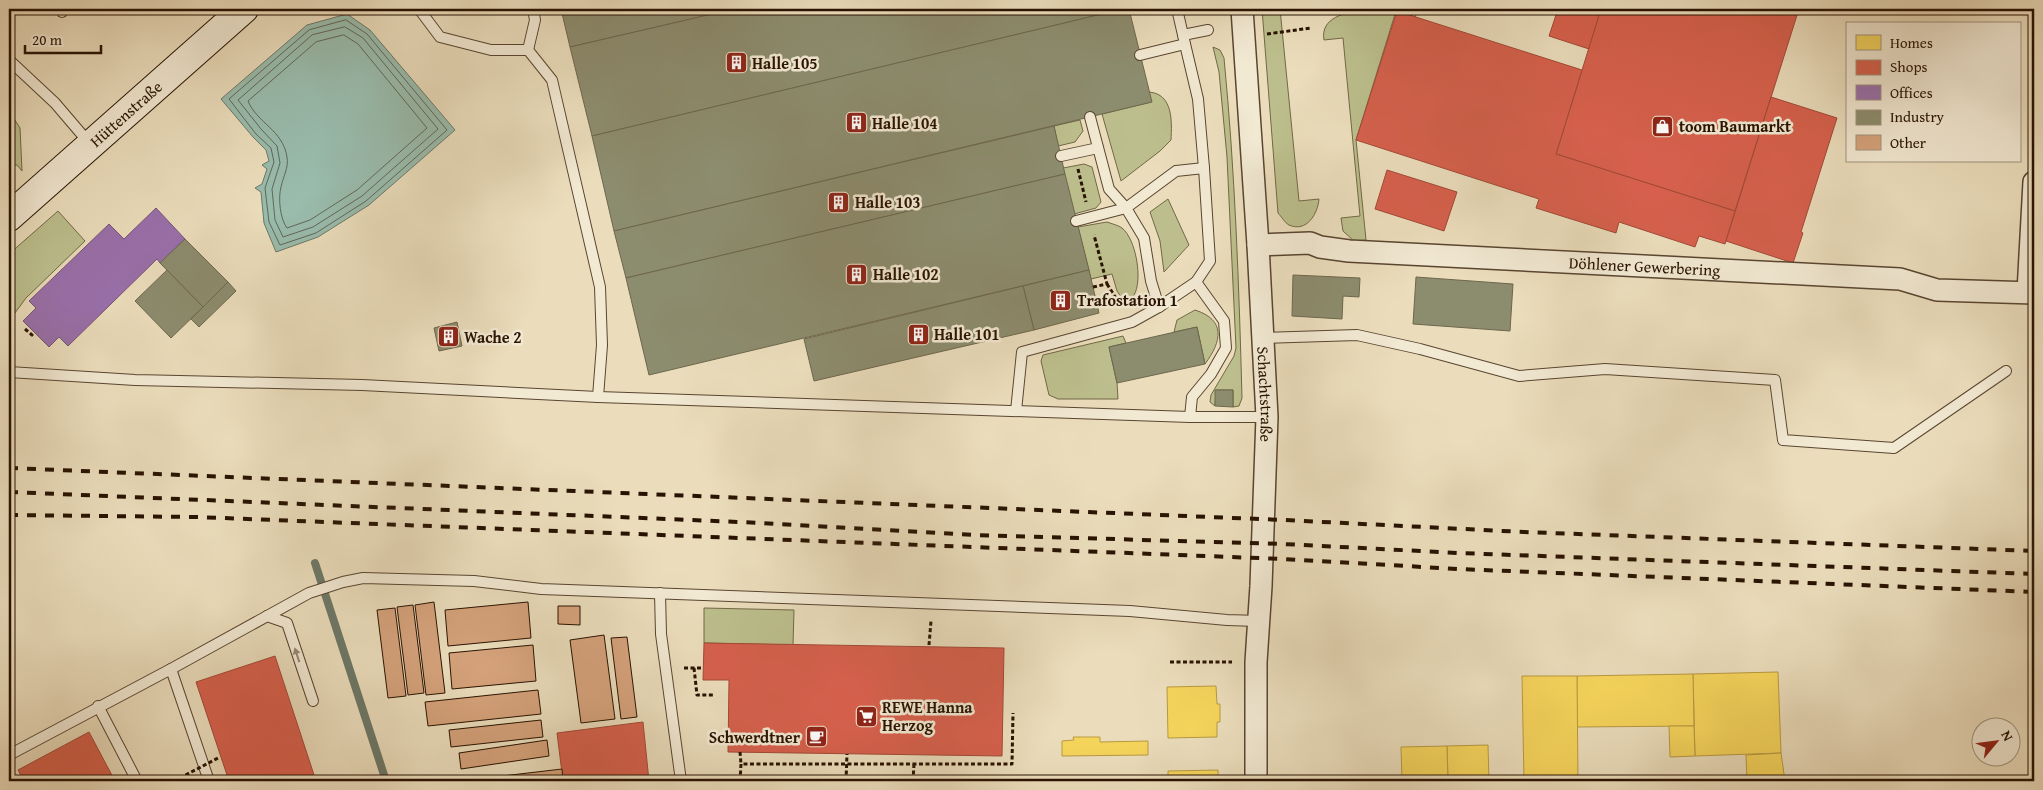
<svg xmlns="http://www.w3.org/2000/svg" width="2043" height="790" font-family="'Gentium Book Plus',serif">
	<rect width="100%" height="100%" fill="#ebddbc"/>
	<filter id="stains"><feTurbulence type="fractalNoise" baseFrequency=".004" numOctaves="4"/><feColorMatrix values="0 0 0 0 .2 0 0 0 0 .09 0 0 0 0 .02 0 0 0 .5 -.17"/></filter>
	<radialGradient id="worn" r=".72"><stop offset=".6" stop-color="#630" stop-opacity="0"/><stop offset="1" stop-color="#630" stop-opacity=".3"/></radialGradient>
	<g fill="#bcbf8d" stroke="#726847">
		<path d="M1262,9h18l19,192 20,-2c-1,14 -12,34 -30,26 -4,-2 -8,-9 -11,-12z"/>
		<path d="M1363,9h56l-4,8 -19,-6 -40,129 10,100 -12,1 -11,-10 -2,-13 19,-2 -17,-178 -19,2c-4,-23 22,-27 39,-31z"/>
		<path d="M1213,47l7,3 4,8c11,113 15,227 18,340l-3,8 -6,1v-17h-17l-1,16 -5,-4 1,-7 23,-39 2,-8 -9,-191 -8,-85z"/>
		<path d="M1149,92c24,2 23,29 22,48l-11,11 -39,30 -19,-67 49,-12z"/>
		<path d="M9,111l11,17 2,43 -5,-6h-8z"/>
		<path d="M1080,120l3,11 -8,11 -17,4 -4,-20z"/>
		<path d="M1084,164l8,3 9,35 -5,6 -22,6 -11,-46z"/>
		<path d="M1168,199l21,46 -25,27 -4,-31 -10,-29z"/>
		<path d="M58,211l27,30 -59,57 -17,23v-67z"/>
		<path d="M1107,222c5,2 11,3 15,6 14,11 21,52 12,67 -2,3 -5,6 -8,9l-9,-13 -5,-17 -21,5 -13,-52z"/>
		<path d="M1195,310c31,10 27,31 10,54l-8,-37 -23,5 3,-12z"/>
		<path d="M1123,336l3,7 -17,4 8,36 1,16h-60l-9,-4 -8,-34 2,-6z"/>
		<path d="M704,608l90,2 -1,35 -89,-2z"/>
	</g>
	<path fill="#99bcad" stroke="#6c7868" d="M347,14l23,16 85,100 -86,75 -51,32 -42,15 -12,-29 -3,-31 -6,-4 7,-4 5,-15 -5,-4 7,-4 -3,-11 -13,-13 -32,-38 86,-74z"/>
	<g fill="#f6d55c" stroke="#b89a41">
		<path d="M1778,672l3,81 -86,3 -2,-82z"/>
		<path d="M1693,674l1,52 -117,1v-51z"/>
		<path d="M1522,676h55l1,105h-54z"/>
		<path d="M1216,686l1,18h3v18h-3v15l-49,1 -1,-51z"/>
		<path d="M1669,726h25l1,30 -25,1z"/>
		<path d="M1073,737h27v5l48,-1v14l-86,1v-15l12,-1z"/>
		<path d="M1488,745l1,36h-41l-1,-35z"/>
		<path d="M1447,746l1,35h-46l-1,-34z"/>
		<path d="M1781,753l4,28h-38l-1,-26z"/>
		<path d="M1218,770v11h-50v-10z"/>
	</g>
	<g fill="#d6604d" stroke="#a24936">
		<path d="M1558,9h43l-12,40 -40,-13z"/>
		<path d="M1601,9h198l-64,202 -179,-57z"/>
		<path d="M1397,11l185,59 -26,84 179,57 -10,33 -26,-8 -4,11 -76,-25 -3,11 -80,-25 3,-9 -183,-59z"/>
		<path d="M1771,97l66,21 -36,114 2,1 -10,30 -67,-22z"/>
		<path d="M1387,170l70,22 -13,39 -69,-22z"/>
		<path d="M704,643l300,5 -2,108 -274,-4 1,-72h-26z"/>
		<path d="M275,656l41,125h-87l-33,-99z"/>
		<path d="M643,722l6,59h-86l-6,-48z"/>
		<path d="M89,732l26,49h-91l-6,-11z"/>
	</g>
	<path fill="#9970ab" stroke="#775478" d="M156,208l29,31 -25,24 -3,-4 -89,87 -9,-9 -10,10 -26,-26 13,-13 -7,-7 80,-77 15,15z"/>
	<g fill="#8c8c6e" stroke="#6e674d">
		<path d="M561,9h173l-164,38z"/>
		<path d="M734,9h389l-531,127 -22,-89z"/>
		<path d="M1123,9h6l23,93 -538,129 -22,-95z"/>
		<path d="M1054,126l11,48 -439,104 -12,-47z"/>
		<path d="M1065,174l24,96 -440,105 -23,-97z"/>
		<path d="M185,239l43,43 -25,25 -43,-44z"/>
		<path d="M167,270l36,37 -32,31 -36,-37z"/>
		<path d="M1089,270l10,43 -65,17 -11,-44z"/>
		<path d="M1293,275l67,3 -1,19 -16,-1 -1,23 -50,-3z"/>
		<path d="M1416,277l97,7 -3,47 -97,-7z"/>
		<path d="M228,282l8,9 -37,36 -8,-8z"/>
		<path d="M1023,286l11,44 -220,51 -10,-42z"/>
		<path d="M457,322l5,24 -23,5 -5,-23z"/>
		<path d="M1197,327l8,37 -88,19 -8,-36z"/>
		<path d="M1215,390h18v17l-18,-1z"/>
	</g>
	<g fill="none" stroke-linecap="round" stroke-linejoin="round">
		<g stroke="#606757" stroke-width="1">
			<path d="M346,20l21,14 80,96 -81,71 -50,32 -36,12 -11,-23 -4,-34 9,-26 -3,-14 -15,-14 -27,-35 80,-69z"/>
			<path d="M345,27l18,11 75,91 -76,67 -49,31 -30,10 -8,-17 -3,-31 8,-26 -3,-17 -16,-17 -23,-29 74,-65z"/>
			<path d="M344,35l14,9 69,84 -70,62 -47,30 -23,8c-7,-9 -9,-30 -6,-41 2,-10 8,-20 6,-30 -4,-27 -30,-34 -39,-56l68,-59z"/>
		</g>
		<path stroke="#6c7868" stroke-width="8" d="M315,563l71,218"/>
	</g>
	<g fill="#d5a27b" stroke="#281201">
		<path d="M434,602l11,91 -19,2 -11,-90z"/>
		<path d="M528,602l3,36 -83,8 -3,-36z"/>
		<path d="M413,605l11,88 -16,2 -11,-88z"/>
		<path d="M558,606h22v19l-22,-1z"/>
		<path d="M395,608l11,88 -18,2 -11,-88z"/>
		<path d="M604,635l11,84 -34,4 -11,-83z"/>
		<path d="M627,637l10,80 -16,2 -10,-81z"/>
		<path d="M533,645l3,36 -84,8 -3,-36z"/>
		<path d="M538,690l3,24 -113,12 -3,-24z"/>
		<path d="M541,720l2,17 -92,10 -2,-17z"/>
		<path d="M547,740l2,16 -88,13 -2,-16z"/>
		<path d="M562,769l1,12h-103z"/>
	</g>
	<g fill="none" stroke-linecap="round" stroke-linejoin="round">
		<defs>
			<g id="lane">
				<path d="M62,9v3"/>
				<path d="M419,9l21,28 51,13h37l24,30 48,207 2,58 -4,52"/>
				<path d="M1177,9l6,26"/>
				<path d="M1185,44l-2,-9 25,-5"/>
				<path d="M528,50l7,-30 -2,-11"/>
				<path d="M1140,55l45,-11 13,55 6,69"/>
				<path d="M9,60l46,43 35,41"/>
				<path d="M1061,156l37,-8"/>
				<path d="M1076,221l50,-13 -17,-19 -19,-72"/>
				<path d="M1159,307l37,-25 28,39 2,27 -15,26 -19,23 -2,20"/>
				<path d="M1263,338l94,-3 63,14 99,27 86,-7 170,11 8,60 111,8 112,-77"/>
				<path d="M9,372l126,8 227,5 236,12 592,20h77"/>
				<path d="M1016,411l6,-59 110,-30 27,-15 -8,-26 -7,-43 -18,-30 50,-37 28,-3 6,93 -14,21"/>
				<path d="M660,593l1,41 20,147"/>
				<path d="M267,616l20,7 26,78"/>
				<path d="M171,669l38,112"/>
				<path d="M98,706l39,75"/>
				<path d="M9,755l162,-86 138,-76 34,-11 20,-4 111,3 67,8 589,22 97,9 31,1"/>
			</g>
			<g id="street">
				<path id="s1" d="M1242,9l16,236 9,172 -6,169 -5,76v119"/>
				<path id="s2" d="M1258,245l52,-2 10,4 29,4 551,28 37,11 97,3"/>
				<path d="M2028,292l6,-110"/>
			</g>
			<g id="secondary">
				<path id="s3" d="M9,217l235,-208"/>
			</g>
		</defs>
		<use href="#lane" stroke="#594530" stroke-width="12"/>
		<use href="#street" stroke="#594530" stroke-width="24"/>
		<use href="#secondary" stroke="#281201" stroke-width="30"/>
		<g stroke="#281201" stroke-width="3" stroke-dasharray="4 2.5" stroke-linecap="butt">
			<path d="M1267,34l44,-6"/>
			<path d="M1078,169l8,33"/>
			<path d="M11,180l1,-8"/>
			<path d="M1107,284l14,22"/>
			<path d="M1093,287l14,-3 -13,-49"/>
			<path d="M25,329l7,6 2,-3"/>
			<path d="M929,645l2,-24"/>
			<path d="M1170,662h62"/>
			<path d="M684,668h19"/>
			<path d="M694,668l3,27h17"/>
			<path d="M740,752l1,12"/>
			<path d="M20,781h1"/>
			<path d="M740,781l1,-17h271l1,-51"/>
			<path d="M846,781l1,-27"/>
			<path d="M913,781l1,-17"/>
		</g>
		<use href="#lane" stroke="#f2e9d3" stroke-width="10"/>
		<use href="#street" stroke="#f2e9d3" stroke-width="21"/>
		<use href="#secondary" stroke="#f2e9d3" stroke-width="28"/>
		<g stroke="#281201" stroke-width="4" stroke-dasharray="9 9" stroke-linecap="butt">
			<path d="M9,468l1275,52 240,12 510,19"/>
			<path d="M9,492l731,30 234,13 309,9 176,9 575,21"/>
			<path d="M9,515l187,2 1087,42 175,10 576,23"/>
		</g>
		<path stroke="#281201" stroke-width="3" stroke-dasharray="4 2.5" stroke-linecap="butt" d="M174,781l46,-24"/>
	</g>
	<defs><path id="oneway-solid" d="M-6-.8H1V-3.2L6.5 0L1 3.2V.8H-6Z" transform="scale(1.25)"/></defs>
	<use fill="#978874" href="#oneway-solid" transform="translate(297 655) rotate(-108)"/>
	<defs>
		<symbol id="building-square" viewBox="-11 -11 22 22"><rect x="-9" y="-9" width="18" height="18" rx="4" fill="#8f2418" stroke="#f2e9d3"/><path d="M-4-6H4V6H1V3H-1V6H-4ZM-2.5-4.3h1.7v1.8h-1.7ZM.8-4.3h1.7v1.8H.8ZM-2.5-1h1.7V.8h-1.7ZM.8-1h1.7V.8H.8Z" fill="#fff"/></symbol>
		<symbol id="shop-square" viewBox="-11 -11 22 22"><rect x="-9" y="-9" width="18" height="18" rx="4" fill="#8f2418" stroke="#f2e9d3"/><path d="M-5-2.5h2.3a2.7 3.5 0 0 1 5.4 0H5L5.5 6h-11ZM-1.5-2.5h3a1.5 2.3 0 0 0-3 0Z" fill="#fff"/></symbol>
		<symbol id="supermarket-square" viewBox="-11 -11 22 22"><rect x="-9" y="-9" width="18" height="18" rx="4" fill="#8f2418" stroke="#f2e9d3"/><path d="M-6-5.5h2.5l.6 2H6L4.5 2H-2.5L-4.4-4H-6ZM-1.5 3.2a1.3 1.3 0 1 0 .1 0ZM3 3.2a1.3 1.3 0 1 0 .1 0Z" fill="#fff"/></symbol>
		<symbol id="cafe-square" viewBox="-11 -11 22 22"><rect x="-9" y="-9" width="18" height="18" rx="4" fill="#8f2418" stroke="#f2e9d3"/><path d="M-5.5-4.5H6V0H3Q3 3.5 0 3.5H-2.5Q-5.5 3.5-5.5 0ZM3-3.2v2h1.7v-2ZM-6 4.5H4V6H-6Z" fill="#fff"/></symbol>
	</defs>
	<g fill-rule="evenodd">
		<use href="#building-square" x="724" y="50" width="25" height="25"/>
		<use href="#building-square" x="844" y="110" width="25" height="25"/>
		<use href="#shop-square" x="1650" y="114" width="25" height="25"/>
		<use href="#building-square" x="826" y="190" width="25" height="25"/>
		<use href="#building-square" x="844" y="262" width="25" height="25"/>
		<use href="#building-square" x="1048" y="288" width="25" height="25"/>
		<use href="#building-square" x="906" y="322" width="25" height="25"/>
		<use href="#building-square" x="436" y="324" width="25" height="25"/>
		<use href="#supermarket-square" x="854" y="704" width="25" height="25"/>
		<use href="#cafe-square" x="804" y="724" width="25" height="25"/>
	</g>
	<g text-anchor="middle" stroke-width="5" stroke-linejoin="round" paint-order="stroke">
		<g font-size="16" font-weight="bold" fill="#281201" stroke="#f2e9d3" text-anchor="start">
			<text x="752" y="69">Halle 105</text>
			<text x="872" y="129">Halle 104</text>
			<text x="1679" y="132">toom Baumarkt</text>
			<text x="855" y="208">Halle 103</text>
			<text x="873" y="280">Halle 102</text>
			<text x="1077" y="306">Trafostation 1</text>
			<text x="934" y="340">Halle 101</text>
			<text x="464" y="343">Wache 2</text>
			<text x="882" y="713">REWE Hanna<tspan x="882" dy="18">Herzog</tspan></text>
			<text x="800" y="743" text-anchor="end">Schwerdtner</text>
		</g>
		<g font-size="16" fill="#281201" stroke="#f2e9d3">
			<text dy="6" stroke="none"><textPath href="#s3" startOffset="156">Hüttenstraße</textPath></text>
			<text dy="6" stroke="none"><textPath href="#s2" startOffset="388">Döhlener Gewerbering</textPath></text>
			<text dy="6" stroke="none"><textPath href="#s1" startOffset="386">Schachtstraße</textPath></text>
		</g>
	</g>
	<rect width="2043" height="790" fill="none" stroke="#ebddbc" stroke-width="30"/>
	<rect x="10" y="10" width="2023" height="770" fill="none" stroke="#281201" stroke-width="2.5"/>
	<rect x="15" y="15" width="2013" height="760" fill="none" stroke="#281201"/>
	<rect x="1846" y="22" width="175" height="140" fill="#f2e9d3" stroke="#a1937f"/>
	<rect x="1856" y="35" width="25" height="15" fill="#f6d55c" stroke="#a1937f"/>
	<text x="1890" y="48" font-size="15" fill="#281201">Homes</text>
	<rect x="1856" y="60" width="25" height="15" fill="#d6604d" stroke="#a1937f"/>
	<text x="1890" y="72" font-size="15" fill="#281201">Shops</text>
	<rect x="1856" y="85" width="25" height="15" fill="#9970ab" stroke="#a1937f"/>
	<text x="1890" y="98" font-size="15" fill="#281201">Offices</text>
	<rect x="1856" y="110" width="25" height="15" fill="#8c8c6e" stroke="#a1937f"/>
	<text x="1890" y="122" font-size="15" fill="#281201">Industry</text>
	<rect x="1856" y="135" width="25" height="15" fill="#d5a27b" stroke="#a1937f"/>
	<text x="1890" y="148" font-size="15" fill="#281201">Other</text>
	<g transform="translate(1996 742) rotate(61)"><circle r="24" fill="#f2e9d3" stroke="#a1937f"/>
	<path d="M0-4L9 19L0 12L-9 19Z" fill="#8f2418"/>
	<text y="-8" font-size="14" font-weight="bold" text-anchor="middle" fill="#281201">N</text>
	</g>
	<path d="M25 45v8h76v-8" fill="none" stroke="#281201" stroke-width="2.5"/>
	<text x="32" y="45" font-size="15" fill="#281201" stroke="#f2e9d3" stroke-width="4" paint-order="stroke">20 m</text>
	<rect width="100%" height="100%" filter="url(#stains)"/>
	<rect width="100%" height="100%" fill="url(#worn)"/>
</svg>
